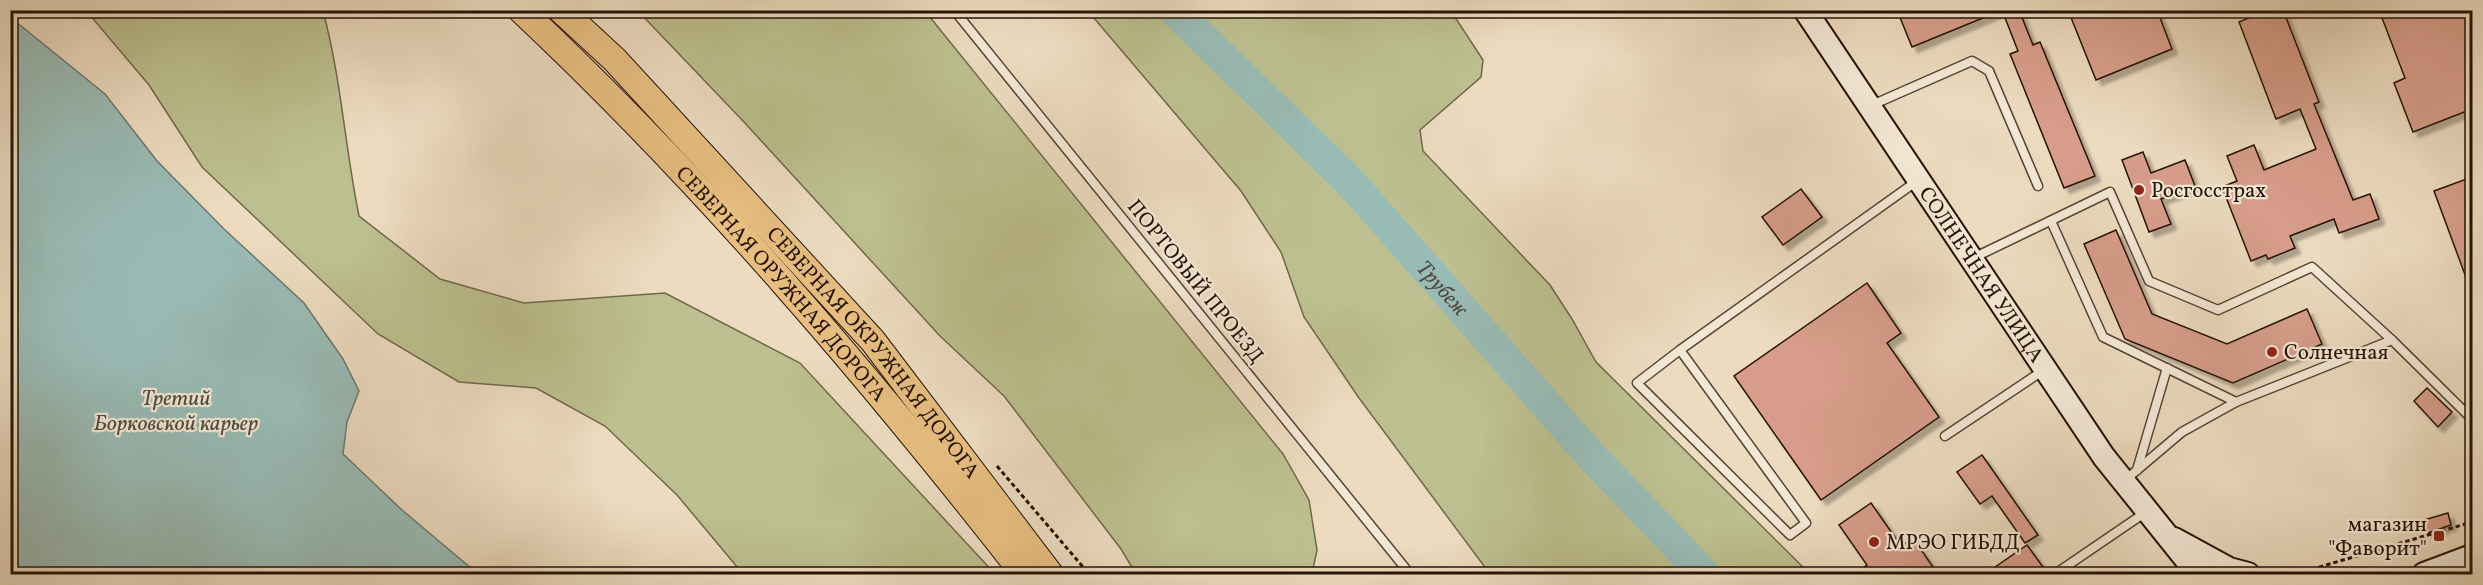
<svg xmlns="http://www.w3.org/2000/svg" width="2483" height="585" font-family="Vollkorn,serif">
	<defs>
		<filter id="shadow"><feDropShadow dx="5.5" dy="5.5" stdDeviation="1.5" flood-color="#0004"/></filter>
	</defs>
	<rect width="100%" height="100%" fill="#ecdbbf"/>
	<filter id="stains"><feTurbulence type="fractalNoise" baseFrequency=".00333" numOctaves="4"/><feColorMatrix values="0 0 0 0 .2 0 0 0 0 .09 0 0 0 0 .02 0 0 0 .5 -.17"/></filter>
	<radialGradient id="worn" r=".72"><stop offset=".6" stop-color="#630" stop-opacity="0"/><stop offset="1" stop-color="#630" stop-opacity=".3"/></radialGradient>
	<g fill="#bcbf8f" stroke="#70684a" stroke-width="1.5">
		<path d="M82,11h241c18,66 22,137 36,205l81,63 84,24 141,-10 135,70 195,211h-252l-66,-79 -72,-69 -69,-38 -77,-6 -81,-48 -176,-167 -53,-82 -60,-71z"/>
		<path d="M638,11h287l358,443 26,46 8,50 -5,24h-176l-15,-25 -117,-153 -64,-60 -196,-214z"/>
		<path d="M1088,11h363l32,49 -2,17 -61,53 3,21 127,134 22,34 24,43 214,212h-320l-131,-176 -55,-81 -23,-65 -40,-61z"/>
	</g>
	<path fill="#99bbb5" stroke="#6b776f" stroke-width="1.5" d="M10,17l95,77 52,67 67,68 80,74 39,56 16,32 -12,31 -4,32 59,56 76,64h-467z"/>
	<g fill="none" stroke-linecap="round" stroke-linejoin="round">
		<path stroke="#99bbb5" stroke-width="32" id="s1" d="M1174,10l176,172 244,277 110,115"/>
	</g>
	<g fill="#d79d8a" stroke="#251206" stroke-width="1.5" filter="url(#shadow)">
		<path d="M1897,10h103v1l-88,36z"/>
		<path d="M2002,10h17l14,35 7,-3 55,134 -31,12 -54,-134 8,-3z"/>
		<path d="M2068,10h89l15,39 -76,31z"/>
		<path d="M2268,10h15l36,92 -5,2 39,96 17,-6 9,25 -40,14 -5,-14 -44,17 5,12 -27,11 -2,-4 -15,6 -29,-74 15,-6 -10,-25 27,-11 10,25 52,-21 -16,-40 -24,10 -37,-97z"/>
		<path d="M2379,10h93v99l-59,23 -19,-49 11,-5z"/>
		<path d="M2143,152l8,21 34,-13 10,26 -34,13 10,25 -22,8 -27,-72z"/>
		<path d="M2472,177v113l-1,1 -37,-100z"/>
		<path d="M1801,189l21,28 -39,28 -21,-28z"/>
		<path d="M2116,230l36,84 75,30 80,-35 15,35 -89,39 -108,-44 -41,-95z"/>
		<path d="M1867,283l34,50 -14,10 52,74 -118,83 -87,-124z"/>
		<path d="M2427,388l25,24 -14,15 -24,-26z"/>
		<path d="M1982,455l56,80 -13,8 -33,-47 -12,8 -23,-32z"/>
		<path d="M1871,503l30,43 12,-8 20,29 -11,7h-68l13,-9 -28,-40z"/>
		<path d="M2448,513l3,12 -23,8 -4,-13z"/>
		<path d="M2027,545l21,29h-63z"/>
	</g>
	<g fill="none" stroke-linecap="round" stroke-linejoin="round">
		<defs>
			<g id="service">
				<path d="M954,10l456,564"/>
				<path d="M1872,105l100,-44 17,10 49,115"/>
				<path d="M2051,221l52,116 133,65 156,-62"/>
				<path d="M1973,258l137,-66 39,89 69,29 94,-43 80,73 80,79"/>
				<path d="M1680,350l-43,33 153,152 16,-12 -126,-173 237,-169"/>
				<path d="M1945,436l99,-66"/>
				<path d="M2137,470l30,-102"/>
				<path d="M2124,481l58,-49 54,-30"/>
				<path d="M2055,574l91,-62"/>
			</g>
			<g id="secondary">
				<path id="s2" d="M1805,10l299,447 94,117"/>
				<path d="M2174,539l55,30 19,5"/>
				<path d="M2424,574l48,-18"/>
			</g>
			<g id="primary">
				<path id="s3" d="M521,10c184,173 348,366 503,564"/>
				<path id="s4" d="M561,10l54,50 258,281 177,233"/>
			</g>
		</defs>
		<use href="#service" stroke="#574434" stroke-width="11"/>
		<use href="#secondary" stroke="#251206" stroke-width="26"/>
		<use href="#primary" stroke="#251206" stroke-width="28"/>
		<g stroke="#251206" stroke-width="3" stroke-dasharray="4.5 3" stroke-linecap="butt">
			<path d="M997,466l92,108"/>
			<path d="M2267,572l39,-1 166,-49"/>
		</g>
		<use href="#service" stroke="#f3e8d5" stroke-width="8"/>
		<use href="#secondary" stroke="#f3e8d5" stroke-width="22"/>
		<use href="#primary" stroke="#e6be80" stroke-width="26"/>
	</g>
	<g fill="#8f2418" stroke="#f3e8d5" stroke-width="2">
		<circle cx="2139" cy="190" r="6"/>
		<circle cx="2272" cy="352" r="6"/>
		<rect x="2433" y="530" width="12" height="12" rx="3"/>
		<circle cx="1874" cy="542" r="6"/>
	</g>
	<g text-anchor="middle" stroke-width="4.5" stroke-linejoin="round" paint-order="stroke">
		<g font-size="21" fill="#251206" stroke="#f3e8d5" text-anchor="start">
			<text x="2151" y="197">Росгосстрах</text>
			<text x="2284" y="359">Солнечная</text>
			<text x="2427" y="531" text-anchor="end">магазин<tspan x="2427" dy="24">"Фаворит"</tspan></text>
			<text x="1886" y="549">МРЭО ГИБДД</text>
		</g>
		<g font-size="21" fill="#251206" stroke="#f3e8d5">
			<text dy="7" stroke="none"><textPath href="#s2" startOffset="318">СОЛНЕЧНАЯ УЛИЦА</textPath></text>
			<text transform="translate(1196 281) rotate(51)" y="7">ПОРТОВЫЙ ПРОЕЗД</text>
			<text dy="7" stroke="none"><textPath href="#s3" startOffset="378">СЕВЕРНАЯ ОРУЖНАЯ ДОРОГА</textPath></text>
			<text dy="7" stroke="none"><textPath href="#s4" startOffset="464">СЕВЕРНАЯ ОКРУЖНАЯ ДОРОГА</textPath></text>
		</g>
		<g font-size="22" font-style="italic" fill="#4e4d43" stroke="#f3e8d5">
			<text dy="8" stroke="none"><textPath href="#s1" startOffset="387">Трубеж</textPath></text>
			<text x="176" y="405">Третий<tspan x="176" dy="25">Борковской карьер</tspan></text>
		</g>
	</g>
	<rect width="2483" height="585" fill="none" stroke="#ecdbbf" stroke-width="36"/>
	<rect x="12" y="12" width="2459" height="561" fill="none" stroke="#251206" stroke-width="3"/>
	<rect x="18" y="18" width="2447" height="549" fill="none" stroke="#251206" stroke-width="1.5"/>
	<rect width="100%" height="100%" filter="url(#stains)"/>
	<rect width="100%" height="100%" fill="url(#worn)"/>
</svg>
